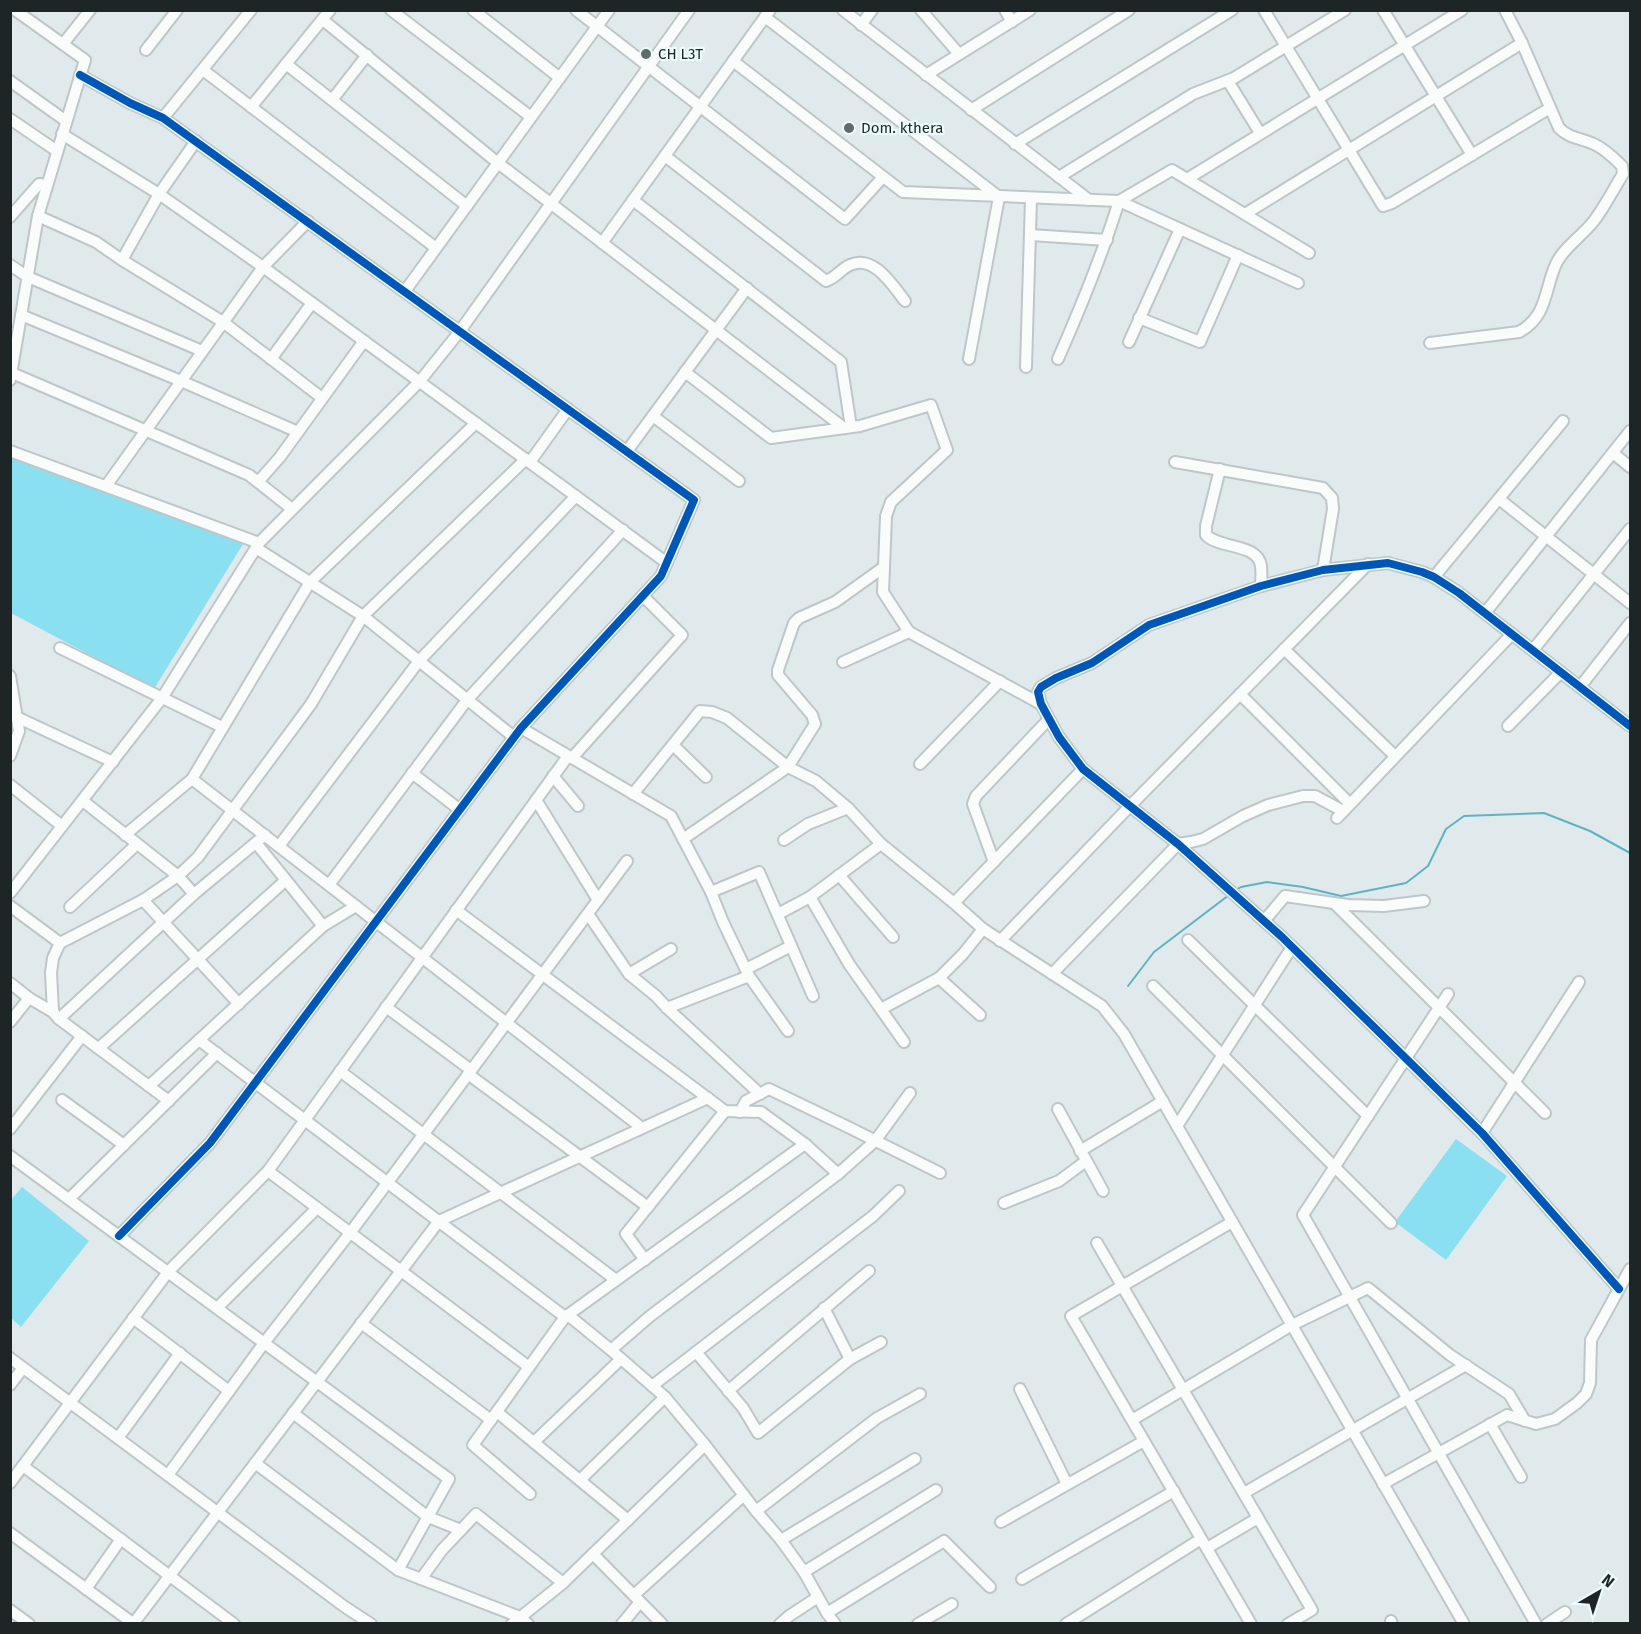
<svg xmlns="http://www.w3.org/2000/svg" width="1641" height="1634" font-family="'Fira Sans',sans-serif">
	<rect width="100%" height="100%" fill="#e0eaed"/>
	<g fill="#8ae0f0">
		<path d="M13,457l230,87 -89,145 -143,-76 -1,-154z"/>
		<path d="M1456,1139l51,37 -61,84 -51,-38z"/>
		<path d="M22,1187l67,54 -68,86 -10,-9 -1,-117z"/>
	</g>
	<g fill="none" stroke-linecap="round" stroke-linejoin="round">
		<g stroke="#5eb3c2" stroke-width="2">
			<path d="M1236,890l5,-3 26,-5 36,5 38,9 65,-13 22,-17 18,-37 18,-13 80,-3 46,18 40,22"/>
			<path d="M1128,986l26,-34 75,-57"/>
		</g>
		<defs>
			<g id="minor">
				<path d="M391,10l140,107"/>
				<path d="M473,10l87,68"/>
				<path d="M576,10l269,209 38,-42"/>
				<path d="M843,10l246,190"/>
				<path d="M921,10l38,44"/>
				<path d="M1005,10l7,12"/>
				<path d="M1264,10l119,196 9,-3 158,-95"/>
				<path d="M1383,10l89,145"/>
				<path d="M765,17l234,180 -30,162"/>
				<path d="M323,20l175,143 346,265"/>
				<path d="M861,25l11,-15"/>
				<path d="M63,44l27,-34"/>
				<path d="M146,50l31,-40"/>
				<path d="M733,61l170,131 216,9 179,82"/>
				<path d="M286,64l181,142"/>
				<path d="M203,70l233,178"/>
				<path d="M80,75l50,28 33,15 531,382 -33,76 -140,152 -311,415 -91,93"/>
				<path d="M926,75l104,-65"/>
				<path d="M10,81l56,40"/>
				<path d="M1228,81l32,52"/>
				<path d="M332,100l35,-45"/>
				<path d="M251,107l79,-97"/>
				<path d="M971,110l158,-100"/>
				<path d="M163,118l88,-108"/>
				<path d="M10,119l47,32"/>
				<path d="M62,134l97,60 104,73 404,296"/>
				<path d="M1015,144l217,-134"/>
				<path d="M665,156l161,125c9,-3 15,-12 24,-16 24,-11 43,21 55,36"/>
				<path d="M1059,177l134,-83 41,-16 111,-68"/>
				<path d="M1187,179l275,-169"/>
				<path d="M633,200l208,162 10,65"/>
				<path d="M1245,214l277,-171"/>
				<path d="M38,216l58,26 26,18 101,62 99,76"/>
				<path d="M10,217l29,-33 8,1"/>
				<path d="M1030,235l77,5"/>
				<path d="M602,243l168,-233"/>
				<path d="M122,260l37,-66 37,-53"/>
				<path d="M10,265l18,12 174,74"/>
				<path d="M405,291l204,-281"/>
				<path d="M21,315l160,66 117,51"/>
				<path d="M1139,318l61,24 38,-87"/>
				<path d="M1129,342l51,-113"/>
				<path d="M1430,343l89,-11c29,-16 25,-42 37,-68 8,-17 25,-27 37,-42 11,-14 20,-32 30,-48l-1,-8c-8,-8 -17,-17 -28,-22 -13,-6 -24,-5 -35,-16l-37,-85 -17,-33"/>
				<path d="M271,359l41,-56"/>
				<path d="M1058,359c23,-52 44,-103 61,-158l53,-31 137,83"/>
				<path d="M1026,367l5,-169"/>
				<path d="M685,372l86,66 89,-12 71,-21 16,45 -56,52 -5,14 -3,76 26,40 132,72"/>
				<path d="M12,373l237,102 43,34"/>
				<path d="M10,380l28,-164 47,-156 -70,-50"/>
				<path d="M653,416l86,65"/>
				<path d="M10,451l249,92"/>
				<path d="M627,451l120,-163"/>
				<path d="M1613,453l17,14"/>
				<path d="M530,462l38,-53"/>
				<path d="M1175,462l148,26 9,10 1,11 -10,61"/>
				<path d="M1220,469l-14,57v9c13,14 52,8 55,31 1,7 0,14 0,20"/>
				<path d="M258,482l22,-25 84,-116"/>
				<path d="M106,486l157,-219 45,-46"/>
				<path d="M1499,499l131,104"/>
				<path d="M256,548l107,68 151,121"/>
				<path d="M1434,577l129,-156"/>
				<path d="M1485,613l145,-182"/>
				<path d="M60,648l162,79"/>
				<path d="M1284,649l111,107"/>
				<path d="M1533,650l97,-121"/>
				<path d="M843,662l66,-30"/>
				<path d="M10,676l9,55 -9,25"/>
				<path d="M1580,687l50,-64"/>
				<path d="M1240,694l110,110"/>
				<path d="M10,714l103,48"/>
				<path d="M1508,726l53,-54"/>
				<path d="M521,728l150,88 40,76 12,30 26,54 39,55"/>
				<path d="M673,745l33,32"/>
				<path d="M572,758l110,-123 -39,-39"/>
				<path d="M920,764l80,-83"/>
				<path d="M412,773l48,37"/>
				<path d="M553,776l25,30"/>
				<path d="M192,779l450,349"/>
				<path d="M10,785l52,41"/>
				<path d="M633,794l67,-83 12,1 15,6 61,49 27,-43 -3,-9 -34,-40v-5l16,-47 5,-5 36,-16 49,-35"/>
				<path d="M536,800l62,100"/>
				<path d="M83,801l95,75 16,18"/>
				<path d="M1337,818l175,-184"/>
				<path d="M125,835l67,-56 118,-197 166,-159"/>
				<path d="M683,839l105,-72 28,14 32,27 33,36 73,59 29,26 119,77 22,28 340,590"/>
				<path d="M784,840l24,-16 40,-16"/>
				<path d="M256,843l67,83"/>
				<path d="M279,846l140,-185 157,-165"/>
				<path d="M994,862l-21,-58 3,-8 73,-77"/>
				<path d="M839,875l54,62"/>
				<path d="M329,885l138,-185 156,-170"/>
				<path d="M711,892l48,-20 54,124"/>
				<path d="M10,893l152,-195 97,-155 161,-162 40,-50 229,-321"/>
				<path d="M810,897l39,67 55,78"/>
				<path d="M143,900l96,104"/>
				<path d="M954,903l129,-134"/>
				<path d="M1335,904l210,209"/>
				<path d="M10,906l50,37"/>
				<path d="M70,907l67,-63"/>
				<path d="M456,910l269,201 36,1 44,32 33,30"/>
				<path d="M588,914l41,60 27,22 11,12 93,86"/>
				<path d="M778,914l32,-17 71,-53"/>
				<path d="M1264,921l21,-25 63,9 36,1 40,-5"/>
				<path d="M1188,940l180,176"/>
				<path d="M1000,941l130,-135 238,-242"/>
				<path d="M746,969l45,-23"/>
				<path d="M629,974l42,-25"/>
				<path d="M1052,974l126,-130 13,-2 12,-3 40,-23 25,-11 35,-9h12l28,15"/>
				<path d="M939,978l41,37"/>
				<path d="M10,983l19,15 24,14 6,7 110,82"/>
				<path d="M1153,986l238,237"/>
				<path d="M1448,994l-145,221 233,409"/>
				<path d="M386,1007l85,63"/>
				<path d="M667,1008l82,-32"/>
				<path d="M881,1009l58,-31 24,-24 20,-25"/>
				<path d="M53,1012l-2,-39 2,-15 7,-15 83,-43 35,-24 20,-19 113,-153 52,-88 163,-157"/>
				<path d="M59,1019l135,-125 71,-59"/>
				<path d="M10,1022l19,-24"/>
				<path d="M199,1040l366,277"/>
				<path d="M99,1048l187,-168"/>
				<path d="M340,1071l276,209"/>
				<path d="M468,1074l180,133"/>
				<path d="M149,1086l174,-160 33,-20"/>
				<path d="M62,1100l62,45"/>
				<path d="M1058,1109l45,82"/>
				<path d="M740,1112l6,-11 23,-12 81,39 90,45"/>
				<path d="M1177,1126l115,-179"/>
				<path d="M10,1129l72,-93"/>
				<path d="M1482,1133l97,-151"/>
				<path d="M1080,1151l83,-50"/>
				<path d="M10,1156l439,323 -51,91"/>
				<path d="M268,1171l261,196"/>
				<path d="M69,1199l148,-146"/>
				<path d="M1004,1203l55,-22 27,-20"/>
				<path d="M1232,1222l-161,94 180,308"/>
				<path d="M1097,1243l215,367 -24,14"/>
				<path d="M645,1260l-19,-26 99,-123"/>
				<path d="M1619,1289l-137,-156 -200,-196 -104,-93 -95,-75 -24,-32 -18,-33 -3,-12 3,-5 15,-9 36,-15 57,-38 112,-39 62,-16 65,-7 34,9 12,5 25,16 171,133"/>
				<path d="M217,1308l100,-100"/>
				<path d="M824,1308l26,51"/>
				<path d="M568,1315l43,35 54,47 40,48 51,66 25,29 23,32 23,41 8,11"/>
				<path d="M133,1318l96,73"/>
				<path d="M361,1323l130,97"/>
				<path d="M611,1350l38,-33 189,-143 37,-33 35,-48"/>
				<path d="M696,1352l47,56 15,25 92,-74 31,-17"/>
				<path d="M10,1358l335,249 26,17"/>
				<path d="M10,1385l13,-17"/>
				<path d="M652,1386l221,-170 26,-25"/>
				<path d="M1020,1389l47,95"/>
				<path d="M728,1391l141,-120"/>
				<path d="M497,1412l131,108"/>
				<path d="M293,1413l135,104 33,13"/>
				<path d="M1132,1420l160,-95 76,-37 82,67 59,39 16,27"/>
				<path d="M1490,1424l31,53"/>
				<path d="M118,1438l62,-85"/>
				<path d="M534,1442l87,-83"/>
				<path d="M255,1463l143,107 122,47 8,7"/>
				<path d="M23,1466l211,158"/>
				<path d="M168,1475l96,-132 86,-110 277,-372"/>
				<path d="M580,1480l85,-83"/>
				<path d="M10,1483l158,-211 100,-101 300,-415"/>
				<path d="M1383,1484l124,-69 29,9 19,-5 22,-16 9,-9 4,-11 1,-43 39,-71"/>
				<path d="M1244,1493l222,-128"/>
				<path d="M530,1494l-57,-49 92,-128 240,-173"/>
				<path d="M756,1511l121,-93 43,-24"/>
				<path d="M1001,1522l143,-81"/>
				<path d="M10,1533l124,91"/>
				<path d="M781,1540l134,-81"/>
				<path d="M1207,1548l51,-30"/>
				<path d="M593,1554l69,70"/>
				<path d="M804,1572l132,-82"/>
				<path d="M421,1579l21,-29 34,-36 87,69"/>
				<path d="M1022,1579l152,-88"/>
				<path d="M86,1589l35,-50"/>
				<path d="M634,1595l110,-100"/>
				<path d="M10,1610l19,14"/>
				<path d="M827,1613l117,-72 46,46"/>
				<path d="M1391,1621l1,3"/>
				<path d="M133,1624l306,-403 269,-123"/>
				<path d="M512,1624l51,-41 142,-138"/>
				<path d="M622,1624l18,-22"/>
				<path d="M780,1624l9,-8 29,-19"/>
				<path d="M918,1624l34,-20"/>
				<path d="M1066,1624l135,-85"/>
				<path d="M1547,1624l18,-12"/>
			</g>
		</defs>
		<use href="#minor" stroke="#bec6c8" stroke-width="14"/>
		<use href="#minor" stroke="#fafcfc" stroke-width="10"/>
		<defs>
			<g id="cycleway">
				<path d="M80,75l50,28 33,15 531,382 -33,76 -140,152 -311,415 -91,93"/>
				<path d="M1619,1289l-137,-156 -200,-196 -104,-93 -95,-75 -24,-32 -18,-33 -3,-12 3,-5 15,-9 36,-15 57,-38 112,-39 62,-16 65,-7 34,9 12,5 25,16 171,133"/>
			</g>
		</defs>
		<use href="#cycleway" stroke="#ebfbfe" stroke-width="11"/>
		<use href="#cycleway" stroke="#0057b8" stroke-width="8"/>
	</g>
	<g fill="#626a6c" stroke="#ebfbfe" stroke-width="2">
		<circle cx="646" cy="54" r="6"/>
		<circle cx="849" cy="128" r="6"/>
	</g>
	<g text-anchor="middle" stroke-width="4.5" stroke-linejoin="round" paint-order="stroke">
		<g font-size="15" fill="#1e2526" stroke="#ebfbfe" text-anchor="start">
			<text x="658" y="59">CH L3T</text>
			<text x="861" y="133">Dom. kthera</text>
		</g>
	</g>
	<rect width="1641" height="1634" fill="none" stroke="#1e2526" stroke-width="24"/>
	<g transform="translate(1599 1592) rotate(39)" stroke="#ebfbfe" stroke-width="4.5" paint-order="stroke">
	<path d="M0-4.5L10 22L0 15L-10 22Z" fill="#1e2526"/>
	<text y="-9" font-size="16" font-weight="bold" text-anchor="middle" fill="#1e2526">N</text>
	</g>
</svg>
